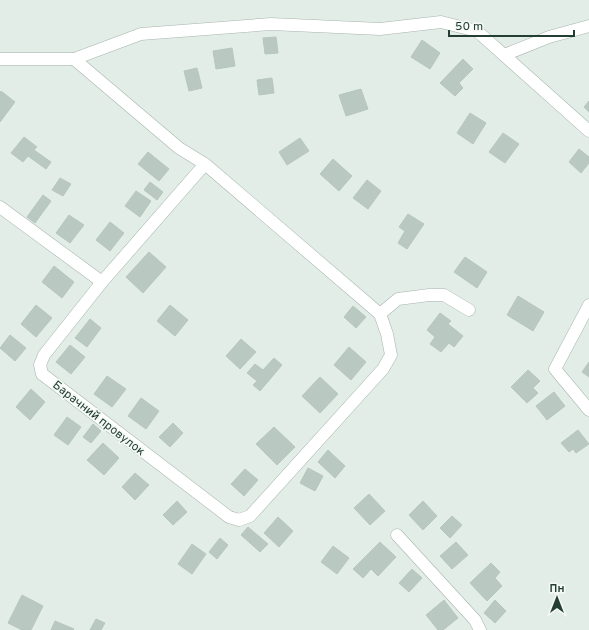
<svg xmlns="http://www.w3.org/2000/svg" width="589" height="630" font-family="Overpass,sans-serif">
	<rect width="100%" height="100%" fill="#e3ede7"/>
	<g fill="#b9c8c0" stroke="#b6c7bd">
		<path d="M276,37l2,16 -13,1 -2,-16z"/>
		<path d="M422,40l18,13 -10,16 -19,-12z"/>
		<path d="M232,48l3,18 -19,3 -3,-18z"/>
		<path d="M463,59l10,10 -14,14 4,5 -8,8 -15,-13z"/>
		<path d="M197,68l5,20 -13,3 -5,-20z"/>
		<path d="M272,78l2,15 -15,2 -2,-15z"/>
		<path d="M361,89l7,20 -22,7 -7,-21z"/>
		<path d="M1,91l14,11 -15,20v-29z"/>
		<path d="M589,101v11l-5,-5z"/>
		<path d="M470,113l16,10 -13,21 -16,-11z"/>
		<path d="M503,133l16,11 -14,19 -16,-11z"/>
		<path d="M24,137l13,10 -3,3 17,12 -5,7 -18,-13 -5,6 -12,-9z"/>
		<path d="M300,138l9,13 -22,14 -8,-13z"/>
		<path d="M579,149l10,8v6l-8,10 -12,-11z"/>
		<path d="M148,152l21,17 -10,12 -21,-17z"/>
		<path d="M333,159l19,17 -13,15 -19,-17z"/>
		<path d="M60,178l11,6 -8,12 -11,-6z"/>
		<path d="M367,180l14,11 -13,18 -15,-11z"/>
		<path d="M150,182l13,10 -6,8 -13,-10z"/>
		<path d="M136,191l15,10 -11,16 -15,-11z"/>
		<path d="M43,195l8,6 -16,22 -8,-6z"/>
		<path d="M408,214l16,10 -17,25 -9,-6 7,-12 -6,-4z"/>
		<path d="M69,215l15,10 -14,18 -14,-10z"/>
		<path d="M110,222l14,11 -14,18 -14,-11z"/>
		<path d="M149,252l17,15 -23,26 -17,-16z"/>
		<path d="M465,257l22,15 -10,16 -23,-16z"/>
		<path d="M54,266l20,16 -12,16 -20,-16z"/>
		<path d="M518,296l26,16 -11,19 -26,-16z"/>
		<path d="M36,305l16,13 -16,19 -15,-13z"/>
		<path d="M170,305l18,15 -13,16 -18,-15z"/>
		<path d="M353,306l13,11 -10,11 -12,-11z"/>
		<path d="M440,313l11,8 -3,3 15,12 -9,11 -5,-4 -8,9 -11,-8 5,-7 -8,-7z"/>
		<path d="M90,319l11,9 -14,19 -12,-9z"/>
		<path d="M10,335l16,13 -11,13 -15,-13z"/>
		<path d="M241,339l15,13 -16,17 -14,-13z"/>
		<path d="M70,345l15,12 -14,17 -15,-12z"/>
		<path d="M349,347l17,15 -15,18 -17,-15z"/>
		<path d="M274,358l8,7 -22,26 -7,-6 4,-4 -10,-8 8,-9 8,6z"/>
		<path d="M589,362v15l-7,-5z"/>
		<path d="M528,370l12,11 -7,7 5,5 -11,10 -16,-16z"/>
		<path d="M107,376l19,13 -14,18 -18,-13z"/>
		<path d="M320,377l18,17 -18,19 -18,-17z"/>
		<path d="M31,389l14,13 -15,18 -14,-13z"/>
		<path d="M554,392l11,14 -18,14 -11,-14z"/>
		<path d="M141,398l18,13 -13,18 -18,-13z"/>
		<path d="M67,417l14,10 -13,18 -14,-10z"/>
		<path d="M173,423l10,10 -13,14 -11,-10z"/>
		<path d="M93,424l8,7 -10,12 -8,-6z"/>
		<path d="M274,427l21,20 -18,18 -21,-21z"/>
		<path d="M578,430l11,14 -13,9 -3,-4 -4,3 -8,-9z"/>
		<path d="M103,443l16,15 -15,17 -17,-15z"/>
		<path d="M328,450l17,16 -10,12 -17,-16z"/>
		<path d="M308,468l15,8 -8,15 -15,-8z"/>
		<path d="M245,469l13,11 -14,16 -13,-12z"/>
		<path d="M135,473l14,12 -14,15 -13,-13z"/>
		<path d="M369,494l16,17 -15,14 -16,-17z"/>
		<path d="M177,501l10,11 -14,13 -10,-10z"/>
		<path d="M423,501l14,15 -14,14 -14,-15z"/>
		<path d="M452,516l10,9 -12,13 -10,-10z"/>
		<path d="M278,517l15,14 -14,16 -15,-14z"/>
		<path d="M248,527l20,17 -8,8 -19,-17z"/>
		<path d="M220,538l8,7 -11,14 -8,-7z"/>
		<path d="M380,542l16,15 -18,19 -7,-7 -8,9 -10,-9z"/>
		<path d="M456,542l12,13 -16,14 -12,-13z"/>
		<path d="M192,544l14,10 -14,20 -14,-10z"/>
		<path d="M333,546l16,12 -12,16 -16,-12z"/>
		<path d="M491,563l9,9 -5,6 7,8 -15,15 -17,-18z"/>
		<path d="M412,569l10,9 -13,14 -10,-9z"/>
		<path d="M22,595l21,11 -12,24h-9l-14,-7z"/>
		<path d="M444,600l14,18 -15,12h-5l-12,-15z"/>
		<path d="M495,600l11,11 -11,12 -11,-10z"/>
		<path d="M96,619l9,4 -4,7h-11z"/>
		<path d="M55,621l19,8 -1,1h-22z"/>
	</g>
	<g fill="none" stroke-linecap="round" stroke-linejoin="round">
		<defs>
			<g id="minor">
				<path d="M504,55l45,-18 40,-11"/>
				<path d="M0,59h74l67,-25 130,-10 109,5 61,-7 36,9 112,100"/>
				<path d="M74,59l105,89 26,16 175,150 7,20 4,21 -8,14 -133,147 -11,4 -10,-3 -187,-143 -2,-9 4,-10 58,-73 103,-118"/>
				<path d="M0,207l102,75"/>
				<path d="M589,305l-34,64 34,41"/>
				<path d="M380,314l18,-15 31,-4h15l25,15"/>
				<path d="M397,535l78,85 5,10"/>
			</g>
		</defs>
		<use href="#minor" stroke="#a6b5ad" stroke-width="13"/>
		<use href="#minor" stroke="#fff" stroke-width="12"/>
	</g>
	<g text-anchor="middle" stroke-width="3.5" stroke-linejoin="round" paint-order="stroke">
		<g font-size="12" fill="#233f33" stroke="#f4f9f6">
			<text transform="translate(99 418) rotate(38)" y="4">Барачний провулок</text>
		</g>
	</g>
	<g transform="translate(557 598)" stroke="#f4f9f6" stroke-width="3" paint-order="stroke">
	<path d="M0-3L7 15L0 10L-7 15Z" fill="#233f33"/>
	<text y="-6" font-size="11" font-weight="bold" text-anchor="middle" fill="#233f33">Пн</text>
	</g>
	<path d="M449 30v6h125v-6" fill="none" stroke="#233f33" stroke-width="2"/>
	<text x="455" y="30" font-size="12" fill="#233f33" stroke="#f4f9f6" stroke-width="3" paint-order="stroke">50 m</text>
</svg>
